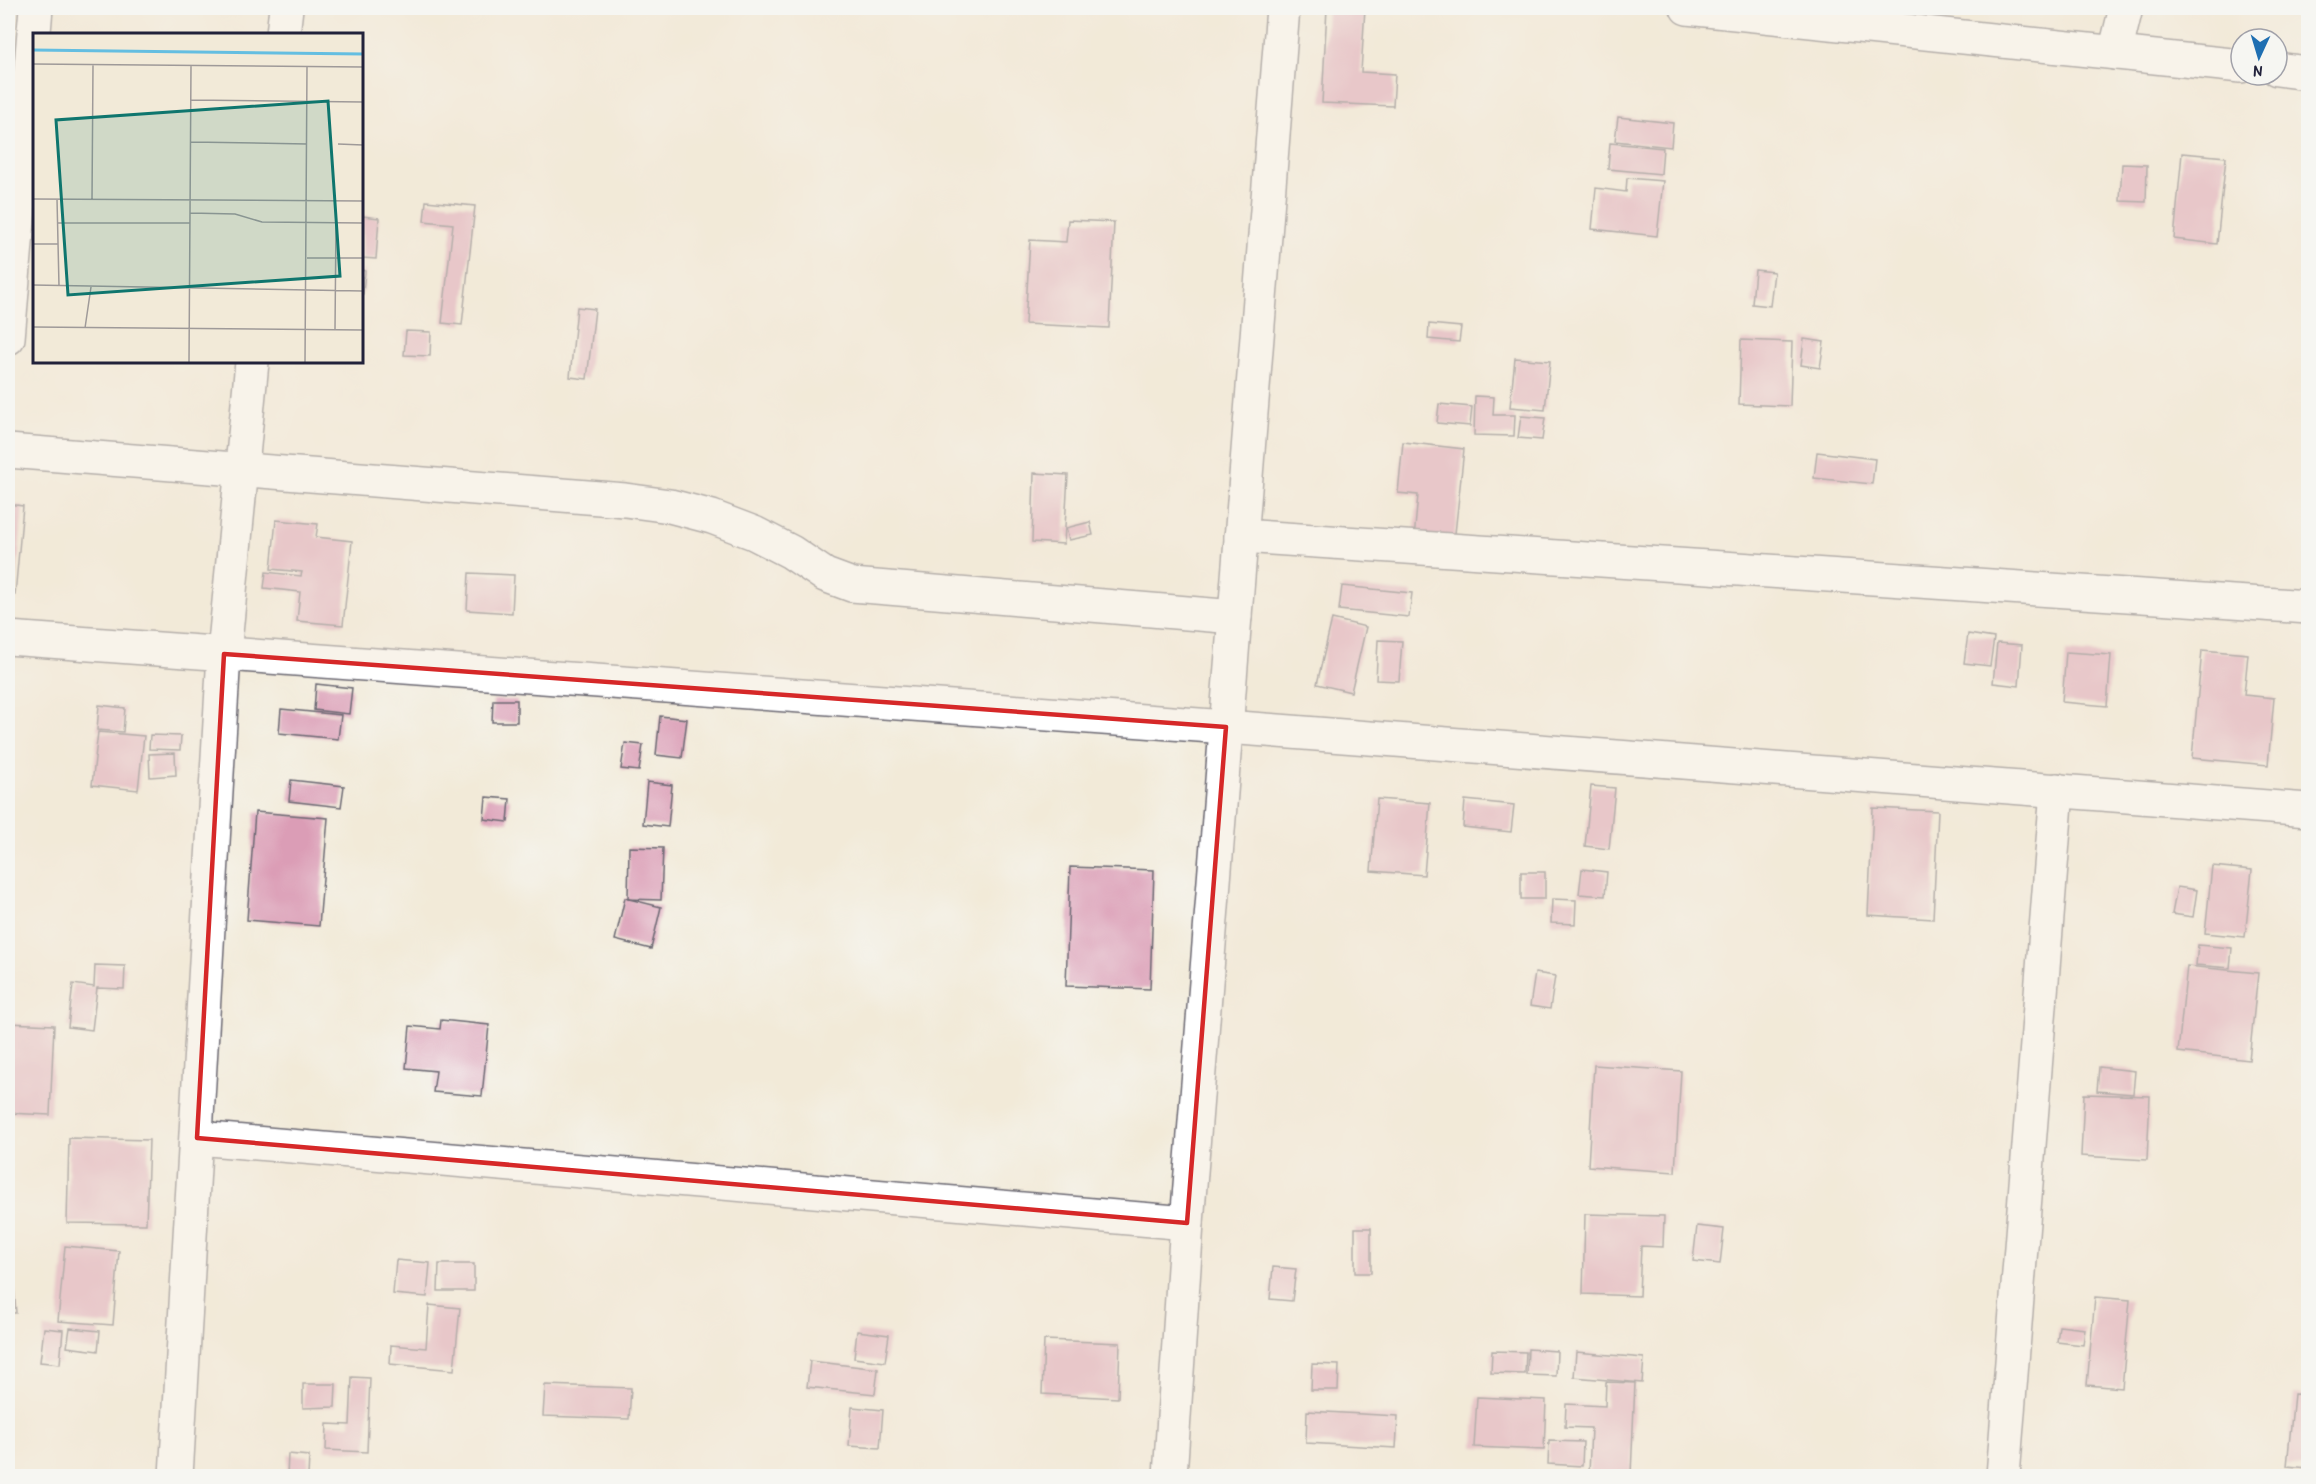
<svg xmlns="http://www.w3.org/2000/svg" width="2316" height="1484" font-family="'Patrick Hand',sans-serif">
	<rect width="100%" height="100%" fill="#f6f6f2"/>
	<filter id="ink" filterUnits="userSpaceOnUse"><feTurbulence type="fractalNoise" baseFrequency=".0167" numOctaves="2"/><feDisplacementMap in="SourceGraphic" scale="12" xChannelSelector="R" yChannelSelector="G"/><feConvolveMatrix kernelMatrix="1 2 1 2 8 2 1 2 1" color-interpolation-filters="sRGB"/></filter>
	<filter id="wash" filterUnits="userSpaceOnUse"><feTurbulence type="fractalNoise" baseFrequency=".008" numOctaves="4" result="noise"/><feDisplacementMap in="SourceGraphic" scale="24" xChannelSelector="R" yChannelSelector="G"/><feGaussianBlur stdDeviation="1.35" result="paint"/><feColorMatrix in="noise" values="0 0 0 0 0 0 0 0 0 0 0 0 0 0 0 0 0 1.4 0 .05"/><feComposite in="paint" operator="in"/></filter>
	<g filter="url(#wash)">
		<rect width="100%" height="100%" fill="#f2ead8"/>
		<g id="blocks">
			<g fill="#db9db6">
				<path d="M1327,8h38l-4,64 34,2 -2,32 -71,-3z"/>
				<path d="M1618,117l55,6 -2,24 -56,-6z"/>
				<path d="M1610,143l53,5 -2,26 -53,-5z"/>
				<path d="M2182,153l44,4 -9,87 -43,-5z"/>
				<path d="M2122,164l25,1 -1,37 -26,-1z"/>
				<path d="M1627,178l36,3 -6,55 -65,-7 4,-41 30,4z"/>
				<path d="M426,201l49,5 -13,119 -20,-2 11,-99 -29,-3z"/>
				<path d="M362,216l17,2 -3,41 -14,-1z"/>
				<path d="M1068,220l46,2 -5,106 -84,-4 5,-84 36,2z"/>
				<path d="M362,270l3,1 -2,23h-1z"/>
				<path d="M1755,270l19,2 -4,34 -18,-2z"/>
				<path d="M577,307l18,2 -8,70 -17,-2z"/>
				<path d="M1429,324l32,3 -2,15 -31,-3z"/>
				<path d="M406,331l25,1 -1,24 -26,-1z"/>
				<path d="M1804,339l20,3 -4,26 -19,-3z"/>
				<path d="M1741,340l51,2 -2,64 -51,-2z"/>
				<path d="M1515,358l35,3 -5,49 -35,-3z"/>
				<path d="M1475,396l19,1 -1,18h22l-1,21 -40,-1z"/>
				<path d="M1439,404l33,3 -2,19 -33,-3z"/>
				<path d="M1521,416l24,2 -3,22 -24,-2z"/>
				<path d="M1403,442l61,7 -10,94 -40,-4 4,-44 -20,-2z"/>
				<path d="M1817,452l58,7 -3,25 -58,-6z"/>
				<path d="M1034,473l34,2 -4,69 -32,-2z"/>
				<path d="M8,504l15,2 -8,89 -7,-1z"/>
				<path d="M276,520l42,4 -2,13 36,4 -9,84 -46,-4 3,-29 -36,-4 2,-16 35,4 1,-4 -31,-3z"/>
				<path d="M1090,522l3,13 -24,5 -3,-12z"/>
				<path d="M469,573l45,2 -2,38 -45,-3z"/>
				<path d="M1342,586l70,7 -3,24 -70,-7z"/>
				<path d="M1332,619l34,8 -15,65 -34,-8z"/>
				<path d="M1968,634l26,4 -4,28 -26,-3z"/>
				<path d="M1378,640l24,1 -3,40 -23,-1z"/>
				<path d="M1997,643l25,2 -3,41 -26,-3z"/>
				<path d="M2202,650l46,4 -4,41 30,3 -6,67 -76,-7z"/>
				<path d="M2066,652l45,3 -4,51 -45,-4z"/>
				<path d="M316,684l36,4 -3,26 -35,-4z"/>
				<path d="M493,700h24v22h-25z"/>
				<path d="M99,705l26,3 -2,24 -26,-2z"/>
				<path d="M281,709l60,6 -3,24 -59,-6z"/>
				<path d="M660,716l27,3 -5,39 -26,-3z"/>
				<path d="M98,732l46,4 -6,54 -46,-5z"/>
				<path d="M150,735l31,1 -1,14 -31,-1z"/>
				<path d="M625,743l18,2 -4,26 -18,-2z"/>
				<path d="M175,753l1,22 -26,2 -1,-23z"/>
				<path d="M291,780l53,6 -3,21 -52,-6z"/>
				<path d="M647,782l25,3 -4,42 -25,-3z"/>
				<path d="M1591,786l24,2 -6,61 -24,-3z"/>
				<path d="M486,797l24,2 -2,23 -24,-3z"/>
				<path d="M1377,799l53,4 -6,72 -53,-4z"/>
				<path d="M1465,800l49,5 -3,27 -48,-5z"/>
				<path d="M1873,808l65,3 -5,108 -65,-4z"/>
				<path d="M255,812l73,6 -9,108 -72,-6z"/>
				<path d="M629,847l34,1 -2,52 -33,-1z"/>
				<path d="M2212,866l40,4 -7,67 -40,-4z"/>
				<path d="M1070,867l84,3 -4,119 -84,-3z"/>
				<path d="M1582,869l25,3 -2,24 -26,-2z"/>
				<rect x="1521" y="872" width="24" height="27"/>
				<path d="M2177,887l20,3 -4,27 -21,-3z"/>
				<path d="M625,898l36,9 -10,42 -36,-9z"/>
				<path d="M1552,899l24,1 -1,24 -24,-1z"/>
				<path d="M2198,945l34,3 -2,20 -34,-3z"/>
				<path d="M95,965l30,1 -1,23 -27,-1 -5,42 -24,-3 5,-43 21,3z"/>
				<path d="M2187,966l71,7 -9,87 -71,-8z"/>
				<path d="M1535,973l20,3 -5,33 -20,-3z"/>
				<path d="M441,1020l48,5 -7,71 -49,-4 3,-21 -30,-3 4,-42 30,3z"/>
				<path d="M8,1023l46,2 -4,90 -42,-2z"/>
				<path d="M1594,1065l87,6 -6,101 -87,-6z"/>
				<path d="M2099,1067l36,4 -2,23 -36,-3z"/>
				<path d="M2084,1094l66,2 -3,64 -66,-4z"/>
				<path d="M69,1138l80,2 -3,84 -79,-1z"/>
				<path d="M1585,1214l79,2 -1,31 -22,-1 -2,50 -56,-2z"/>
				<path d="M1697,1226l27,3 -4,35 -27,-3z"/>
				<rect x="1355" y="1228" width="16" height="45"/>
				<path d="M65,1246l54,5 -6,74 -55,-4z"/>
				<path d="M8,1260h4l4,53h-8z"/>
				<path d="M396,1260l34,3 -3,34 -34,-3z"/>
				<path d="M439,1264h35v27h-36z"/>
				<path d="M1273,1267l23,2 -4,32 -22,-2z"/>
				<path d="M2095,1297l35,3 -8,88 -35,-3z"/>
				<path d="M429,1305l31,3 -6,62 -64,-6 1,-19 35,3z"/>
				<path d="M2059,1326l26,3 -2,16 -26,-3z"/>
				<path d="M44,1328l19,2 -3,34 -20,-2z"/>
				<path d="M70,1328l30,3 -2,20 -31,-4z"/>
				<path d="M857,1331l32,4 -4,27 -31,-4z"/>
				<path d="M1044,1340l76,3 -2,55 -76,-4z"/>
				<path d="M1528,1349l29,2 -1,25 -29,-1z"/>
				<path d="M1492,1351l34,1 -1,22 -34,-1z"/>
				<path d="M1576,1352l68,6 -2,25 -68,-6z"/>
				<path d="M810,1361l68,8 -3,25 -68,-7z"/>
				<path d="M1312,1364l27,1 -1,25h-27z"/>
				<path d="M352,1377l18,1 -3,74 -41,-2 1,-26 23,1z"/>
				<path d="M1606,1382l29,1 -4,91 -42,-1 2,-45 -26,-1 1,-23 39,2z"/>
				<path d="M303,1384h33l-1,23 -32,1z"/>
				<path d="M545,1385l86,3 -2,31 -86,-3z"/>
				<path d="M2294,1394l14,1v73l-21,-2z"/>
				<path d="M1477,1397l69,3 -2,50 -70,-3z"/>
				<path d="M852,1407l31,3 -3,38 -31,-2z"/>
				<path d="M1307,1411l91,5 -2,32 -90,-5z"/>
				<path d="M1549,1441l34,1 -1,24 -34,-2z"/>
				<path d="M288,1454l21,2 -1,20h-21z"/>
			</g>
		</g>
	</g>
	<g filter="url(#ink)">
		<use href="#blocks" fill-opacity="0" stroke="#6b6872" stroke-width="1.5"/>
		<g fill="none" stroke-linecap="round" stroke-linejoin="round">
			<defs>
				<g id="minor">
					<path d="M1687,8l554,58"/>
					<path d="M283,34l3,-26"/>
					<path d="M2115,53l11,-45"/>
					<path d="M2277,69l31,4"/>
					<path d="M8,338l28,-330"/>
					<path d="M8,451l617,49 45,6 42,11 42,16 37,19 34,23 27,10 383,32"/>
					<path d="M1241,536l1067,71"/>
					<path d="M8,638l1218,89 1082,83"/>
					<path d="M197,1138l990,85"/>
					<path d="M176,1476l48,-822 28,-292"/>
					<path d="M2003,1476l54,-686"/>
				</g>
				<path id="tertiary" d="M1170,1476l17,-253 96,-1215"/>
			</defs>
			<use href="#minor" stroke="#6b6872" stroke-width="36"/>
			<use href="#tertiary" stroke="#6b6872" stroke-width="36"/>
			<use href="#minor" stroke="#fff" stroke-width="33"/>
			<use href="#tertiary" stroke="#fff" stroke-width="33"/>
		</g>
	</g>
	<path d="M0 0H2316V1484H0ZM224,654l1002,73 -39,496 -990,-85z" fill="#f2ead8" fill-opacity=".55" fill-rule="evenodd"/>
	<path fill="none" stroke="#d62828" stroke-width="4.5" stroke-linejoin="round" d="M224,654l1002,73 -39,496 -990,-85z"/>
	<g transform="translate(33 33)">
		<rect width="330" height="330" fill="#f2ead8"/>
		<path fill="none" stroke="#64bee1" stroke-width="3" d="M0,17l330,4"/>
		<path fill="none" stroke="#9f9a99" stroke-width="1.5" d="M0,31l330,3M158,67l172,2M158,109l116,2M305,111l25,1M0,166l330,2M24,166l2,87M59,167l1,-135M157,180l45,1 27,8 101,1M25,190h132M0,211h25M274,225h56M0,252l330,6M0,294l330,3M52,295l6,-41M302,297l1,-107M156,329l2,-296M272,329l2,-295"/>
		<path fill="#0f766e" fill-opacity="0.15" stroke="#0f766e" stroke-width="3" d="M295,68l12,175 -272,19 -12,-175z"/>
		<rect width="330" height="330" fill="none" stroke="#22223b" stroke-width="3"/>
	</g>
	<rect width="2316" height="1484" fill="none" stroke="#f6f6f2" stroke-width="30"/>
	<g transform="translate(2259 57) rotate(184)"><circle r="28" fill="#f6f6f2" stroke="#a1a1a9" stroke-width="1.5"/>
	<path d="M0-4.5L10 22L0 15L-10 22Z" fill="#1f6fb2"/>
	<text y="-9" font-size="16" font-weight="bold" text-anchor="middle" fill="#22223b">N</text>
	</g>
</svg>
